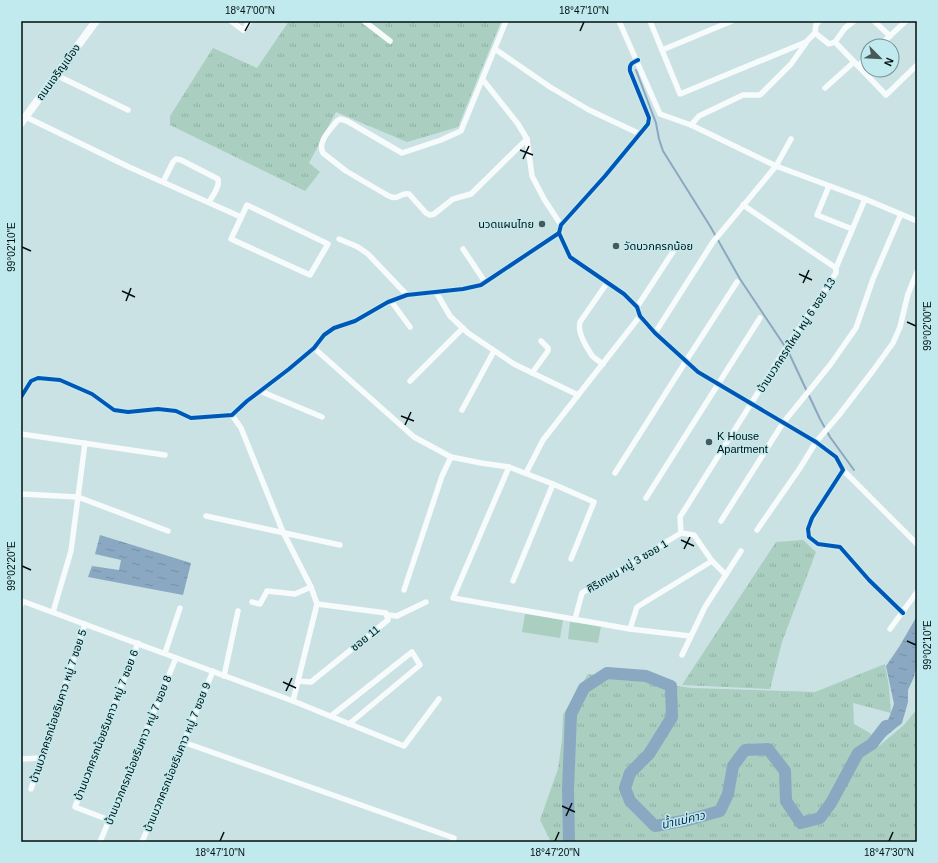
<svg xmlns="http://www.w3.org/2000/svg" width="938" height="863" font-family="Helvetica,'Noto Sans Thai',sans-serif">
	<defs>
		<pattern id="grass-tufts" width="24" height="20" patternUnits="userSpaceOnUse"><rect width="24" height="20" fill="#aacebf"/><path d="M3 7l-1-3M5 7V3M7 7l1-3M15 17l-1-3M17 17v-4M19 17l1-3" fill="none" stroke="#91b0a3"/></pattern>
		<pattern id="water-ripples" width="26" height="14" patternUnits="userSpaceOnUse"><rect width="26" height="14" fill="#8aa8c1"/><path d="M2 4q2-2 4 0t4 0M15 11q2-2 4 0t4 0" fill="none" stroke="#758fa5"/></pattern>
	</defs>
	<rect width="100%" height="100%" fill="#cae2e4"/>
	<g fill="url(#grass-tufts)">
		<path d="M289,21h213l-2,3 -42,103 -51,15 -71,-30 -27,51 11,9 -15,19 -135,-66v-9l43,-68 44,20z"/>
		<path d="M803,540l13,12 -34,90 -12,47 -88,-4 94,-143z"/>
		<path d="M885,664l4,23 2,26 -38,-10 1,21 16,9 9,13 25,-21 13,-16v133h-366l-11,-22 18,-51 4,-30 1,-24 25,-41 104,14 123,4z"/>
	</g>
	<g fill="#aacebf">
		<path d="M525,614l38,6 -3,18 -38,-6z"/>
		<path d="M570,622l31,4 -3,17 -30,-4z"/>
	</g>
	<g fill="url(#water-ripples)">
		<path d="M100,535l91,28 -8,32 -95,-18 4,-11 27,4 2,-10 -26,-6z"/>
		<path d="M917,616v45l-3,16 -6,13v12l-6,21 -22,18 -6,-6 15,-17 5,-14 -8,-38 13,-19z"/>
	</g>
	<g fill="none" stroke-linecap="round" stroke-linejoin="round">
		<path stroke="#8aa8c1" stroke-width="2" d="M636,70l20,53 3,16 4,12 47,75 30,53 48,72 32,68 10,18 24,33"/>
		<path stroke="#8aa8c1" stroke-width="12" d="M569,842l-1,-52 3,-76 13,-26 23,-15 39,3 25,10 1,31 -23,37 -19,19 -5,15 5,13 25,25 33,-6 32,-9 8,-17 5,-28 12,-16 23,-1 17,22 1,30 15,22 19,-5 11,-15 27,-50 14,-9 14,-18"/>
		<g stroke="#f7fbfb" stroke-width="5.5">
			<path d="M231,21l12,9 7,-9"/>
			<path d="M364,21l26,20"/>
			<path d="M506,21l-45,110 -20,9 -39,13 -55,-32 -7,-2 -3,2c-7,9 -20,21 -14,32l23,18 41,24c13,7 12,-3 22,-1l17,19 4,2 4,-1 19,-15 18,-5 56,-55"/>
			<path d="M619,21l41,93 31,11 85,41 89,33 52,22"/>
			<path d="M650,21l30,73 126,-52 9,-9"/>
			<path d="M874,21l16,15"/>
			<path d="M815,33l14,11 6,-2 51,53 31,-30"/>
			<path d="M815,33l1,-8 3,-4"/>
			<path d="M835,42l10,-14 9,-7"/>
			<path d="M879,46l27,-25"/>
			<path d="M495,49l55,38 39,23 51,24"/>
			<path d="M662,50l70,-29"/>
			<path d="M638,60c-6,3 -9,4 -8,11l19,47 -1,6 -43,52 -44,49 -2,8 11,24 54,37 13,13 3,9 15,17 43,39 118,70 20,15 7,13 -31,48 -4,11 1,8 9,7 22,3 29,33 34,33"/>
			<path d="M858,66l10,-9"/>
			<path d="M56,75l72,35"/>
			<path d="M483,80l35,44 9,15 5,37 12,23 17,26"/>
			<path d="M825,88l29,-26"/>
			<path d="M26,117l103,50 112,50"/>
			<path d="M691,125l8,-9 44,-21h17l31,-31 15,-21"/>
			<path d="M163,182l10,-20 3,-3 5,1 37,19c2,8 -5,16 -9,23"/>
			<path d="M829,186l-12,29 35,14"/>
			<path d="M247,205l81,39 -18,31 -79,-36z"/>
			<path d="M743,205l93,63"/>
			<path d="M339,239l19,8 10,7 39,41"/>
			<path d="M463,249l22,33"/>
			<path d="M436,292l14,24 18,17 46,31 64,31"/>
			<path d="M391,301l19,26"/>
			<path d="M637,307l41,-63"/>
			<path d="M655,333l58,-91 63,-76 15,-27"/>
			<path d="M314,348l100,89 37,20 30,6 28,4 44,17 41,18 -23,57"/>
			<path d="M603,364c-4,-3 -10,-6 -12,-10 -6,-9 -14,-22 -11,-32l27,-39"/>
			<path d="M532,373l16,-22v-3l-7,-7"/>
			<path d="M410,381l53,-53"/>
			<path d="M260,391l62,26"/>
			<path d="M21,397l10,-16 7,-3 22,2 32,14 22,16 14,2 30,-3 18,2 15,7 41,-3 15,-14 42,-32 25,-21 10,-13 10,-7 21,-7 33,-19 19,-7 56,-6 18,-4 78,-52"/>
			<path d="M462,410l32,-59"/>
			<path d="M232,415l9,13 42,104 28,55 6,17 -24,97"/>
			<path d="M21,434l144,21"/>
			<path d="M509,467l-56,131 177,31 60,7"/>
			<path d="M843,470l74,74"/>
			<path d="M526,473l17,-33 97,-124"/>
			<path d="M615,473l71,-112 51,-79"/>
			<path d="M21,494l57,3 90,34"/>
			<path d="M646,498l114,-180"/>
			<path d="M206,516l134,29"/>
			<path d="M721,521l62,-98 47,-58 26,-37 17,-49 28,-65"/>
			<path d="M757,530l43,-62 16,-26 23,-27 33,-43 21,-29 7,-16 8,-33 9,-22"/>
			<path d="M681,533l13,2 18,26 14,14"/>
			<path d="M513,581l40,-97"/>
			<path d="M404,590l38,-114 9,-19"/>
			<path d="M252,602l8,2 7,-13 28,3 16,-7"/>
			<path d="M21,605l1,-4 271,100 111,45 35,-47"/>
			<path d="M53,612l18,-61 14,-108"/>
			<path d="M387,615l10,1 29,-14"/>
			<path d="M575,619l7,-26 99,-60 -1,-16 104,-166 52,-78v-5l29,-69"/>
			<path d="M630,629l7,-22 75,-46"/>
			<path d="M890,629l27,-37"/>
			<path d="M165,653l15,-45"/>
			<path d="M682,655l23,-48 36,-56"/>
			<path d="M224,676l14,-65"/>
			<path d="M298,681l13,1 77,-62 -2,-7 -69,-9"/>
			<path d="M331,716l81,-64 8,13 -71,59"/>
			<path d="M183,742l271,96 -2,4"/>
			<path d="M21,759l20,-1"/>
			<path d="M31,789l54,-165"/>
			<path d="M109,820l-34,-13 63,-164"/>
			<path d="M100,842l76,-184"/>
			<path d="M142,842l71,-171"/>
		</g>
		<path stroke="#f7fbfb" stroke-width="8" d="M21,123l75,-102"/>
		<defs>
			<g id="cycleway">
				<path d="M638,60c-6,3 -9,4 -8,11l19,47 -1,6 -43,52 -44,49 -2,8 11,24 54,37 13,13 3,9 15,17 43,39 118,70 20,15 7,13 -31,48 -4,11 1,8 9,7 22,3 29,33 34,33"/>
				<path d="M21,397l10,-16 7,-3 22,2 32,14 22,16 14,2 30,-3 18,2 15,7 41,-3 15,-14 42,-32 25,-21 10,-13 10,-7 21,-7 33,-19 19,-7 56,-6 18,-4 78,-52"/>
			</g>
		</defs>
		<use href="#cycleway" stroke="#c0eaee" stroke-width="6"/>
		<use href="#cycleway" stroke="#0057b8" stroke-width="4"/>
	</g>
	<path fill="none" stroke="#020f10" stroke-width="1.5" d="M245,31l5,-9M580,31l4,-9M520,150l13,5M523,159l6,-13M22,247l9,4M799,274l13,6M803,283l6,-13M122,291l13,6M126,301l5,-13M907,322l9,4M401,416l13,5M405,425l6,-13M681,540l13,6M684,549l6,-12M22,566l9,4M907,641l9,4M283,682l13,6M286,691l6,-13M562,806l13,6M566,816l6,-13M220,841l4,-9M555,841l4,-9M889,841l4,-9"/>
	<g fill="#48595a" stroke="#c0eaee" stroke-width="1.5">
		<circle cx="542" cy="224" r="4"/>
		<circle cx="616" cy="246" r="4"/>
		<circle cx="709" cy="442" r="4"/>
	</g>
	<g text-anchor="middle" stroke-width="3" stroke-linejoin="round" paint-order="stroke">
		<g font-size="11" fill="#020f10" stroke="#c0eaee">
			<text transform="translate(58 72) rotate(-54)" y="4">ถนนเจริญเมือง</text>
			<text transform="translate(796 335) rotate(-57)" y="4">บ้านบวกครกใหม่ หมู่ 6 ซอย 13</text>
			<text transform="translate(627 566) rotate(-31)" y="4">ศิริเกษม หมู่ 3 ซอย 1</text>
			<text transform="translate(365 638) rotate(-39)" y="4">ซอย 11</text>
			<text transform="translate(58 706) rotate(-72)" y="4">บ้านบวกครกน้อยริมคาว หมู่ 7 ซอย 5</text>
			<text transform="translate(106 725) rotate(-69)" y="4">บ้านบวกครกน้อยริมคาว หมู่ 7 ซอย 6</text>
			<text transform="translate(138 750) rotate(-68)" y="4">บ้านบวกครกน้อยริมคาว หมู่ 7 ซอย 8</text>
			<text transform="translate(177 757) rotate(-68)" y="4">บ้านบวกครกน้อยริมคาว หมู่ 7 ซอย 9</text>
		</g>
		<g font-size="11" fill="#020f10" stroke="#c0eaee" text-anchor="start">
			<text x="534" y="228" text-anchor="end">นวดแผนไทย</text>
			<text x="624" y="250">วัดบวกครกน้อย</text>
			<text x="717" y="440">K House<tspan x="717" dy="13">Apartment</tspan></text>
		</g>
		<g font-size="12" font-style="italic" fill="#092f52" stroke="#c0eaee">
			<text transform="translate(683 820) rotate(-13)" y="4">น้ำแม่คาว</text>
		</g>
	</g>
	<rect width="938" height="863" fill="none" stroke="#c0eaee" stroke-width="44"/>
	<g transform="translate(880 58) rotate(114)"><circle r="19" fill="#c0eaee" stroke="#749295"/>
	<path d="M0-3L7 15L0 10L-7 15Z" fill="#48595a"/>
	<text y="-6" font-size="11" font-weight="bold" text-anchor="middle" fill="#020f10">N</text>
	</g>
	<rect x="22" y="22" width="894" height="819" fill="none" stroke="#020f10" stroke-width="1.5"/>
	<g font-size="10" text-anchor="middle" fill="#020f10">
		<text x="250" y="14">18°47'00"N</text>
		<text x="584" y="14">18°47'10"N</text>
		<text transform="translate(11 247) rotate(-90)" y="4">99°02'10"E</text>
		<text transform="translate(927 326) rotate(-90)" y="4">99°02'00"E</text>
		<text transform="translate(11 566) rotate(-90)" y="4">99°02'20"E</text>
		<text transform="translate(927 645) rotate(-90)" y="4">99°02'10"E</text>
		<text x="220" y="856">18°47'10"N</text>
		<text x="555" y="856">18°47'20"N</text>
		<text x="889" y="856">18°47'30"N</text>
	</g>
</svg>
